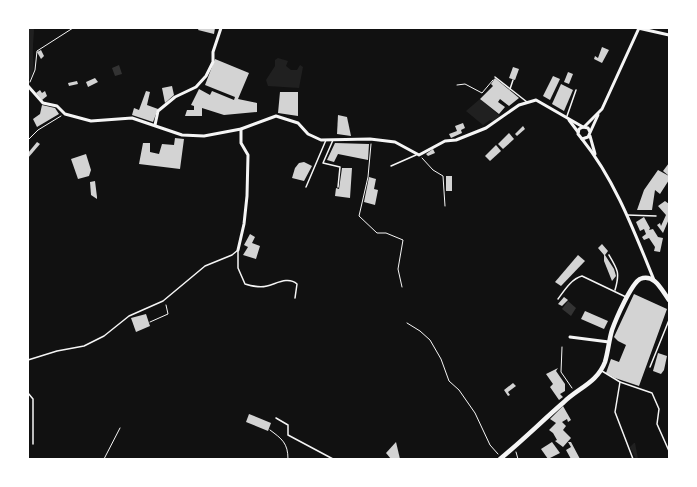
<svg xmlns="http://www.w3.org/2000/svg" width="697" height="487" font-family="Commissioner,sans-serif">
	<rect width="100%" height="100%" fill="#111"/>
	<g fill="#202020">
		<path d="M28,28h6c0,7 -1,13 -1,19 -1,12 4,24 -5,34z"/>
		<path d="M278,58l10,3 -2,5 5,4h6l3,-5 3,2 -4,21 -31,-2 -2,-6 9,-14v-6z"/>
		<path d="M480,99l20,17 -7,5 -3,-1 -7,5 -17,-14z"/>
		<path d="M634,443h1l3,16h-2l-6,-12z"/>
	</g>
	<g fill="#333">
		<path d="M119,65l3,9 -7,2 -3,-8z"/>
		<path d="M568,301l8,7 -5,8 -9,-7z"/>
	</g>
	<g fill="#d3d3d3">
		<path d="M199,28h16l-1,6 -16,-4z"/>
		<path d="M602,47l7,3 -7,13 -8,-4 1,-3 3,2z"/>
		<path d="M41,50l3,6 -3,3 -4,-7z"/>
		<path d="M215,59l34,14 -11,26 19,4v9l-33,3 -22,-7v8h-17l2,-6h7v-4l-3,-1 8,-16 11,6 2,-4 22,9 1,-3 -30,-12z"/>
		<path d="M513,67l6,2 -4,11 -6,-2z"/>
		<path d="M568,72l5,2 -4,10 -5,-2z"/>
		<path d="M553,76l7,3 -10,21 -7,-4z"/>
		<path d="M95,78l3,4 -10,5 -2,-5z"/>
		<path d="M495,78l24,20 -10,8 -9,-7 -2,3 7,5 -6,7 -19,-15 13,-13 -2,-2z"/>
		<path d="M77,81l1,3 -9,2 -1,-3z"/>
		<path d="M561,84l12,6 -9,21 -12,-7z"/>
		<path d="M172,86l2,9 -9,8 -3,-15z"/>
		<path d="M40,90l2,3 3,-2 2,5 -5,4 -6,-7z"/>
		<path d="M146,91l4,1 -3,13 11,4 -5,13 -21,-7 2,-7 5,2z"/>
		<path d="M280,92h18v24l-20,-3z"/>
		<path d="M42,105l13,3 4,6 -22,13 -4,-8 7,-5z"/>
		<path d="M338,115l9,2 4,19 -14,-2z"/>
		<path d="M463,123l2,5 -4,2 1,3 -11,5 -2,-4 8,-3 -2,-5z"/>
		<path d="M523,126l2,3 -8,7 -2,-2z"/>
		<path d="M509,133l5,6 -11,10 -5,-5z"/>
		<path d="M175,138l9,1 -4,30 -41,-5 4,-21h7v9l9,2 3,-10 12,1z"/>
		<path d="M37,142l3,2 -12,14v-5z"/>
		<path d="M335,143l34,1 -1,16 -30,-6 -4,8 -7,-2z"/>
		<path d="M496,145l5,6 -11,10 -5,-5z"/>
		<path d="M433,149l2,4 -7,3 -2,-2z"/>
		<path d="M86,154l5,16 -2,6 -11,3 -7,-20z"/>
		<path d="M304,162l8,4 -8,15 -12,-3 3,-10 4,-5z"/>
		<path d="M669,163v13l-6,-5z"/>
		<path d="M342,168h10l-2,30 -15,-2 1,-8 3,1z"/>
		<path d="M658,170l11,6v4l-9,14 -5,-4 -3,20h-15l7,-20z"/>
		<rect x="446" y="176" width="6" height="15"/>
		<path d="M369,177l7,2 -2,10 4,1 -3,15 -11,-3z"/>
		<path d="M95,181l2,16v2l-6,-4 -1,-13z"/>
		<path d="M665,201l4,3v15l-6,14 -6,-8 3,-2 1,3 5,-11 -8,-9z"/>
		<path d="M644,217l6,11 -1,2 4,-1 5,8 5,1 -3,14 -6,-1 1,-4 -6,-9 -5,2 -2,-3 4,-3 -2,-5 -4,2 -4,-9z"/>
		<path d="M250,234l5,3 -3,6 8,3 -4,13 -13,-4 5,-8 -4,-2z"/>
		<path d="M602,244l6,7 -3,4 9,14 2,7 -4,5 -8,-20v-6l-6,-7z"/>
		<path d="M578,255l7,6 -24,25 -6,-4z"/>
		<path d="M634,294l33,15 -28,77 -24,-8 -9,-5 5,-14 8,3 7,-17 -8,-4 -4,-4z"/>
		<path d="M564,297l4,3 -6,6 -4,-2z"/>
		<path d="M585,311l23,10 -4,8 -23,-10z"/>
		<path d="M146,314l4,12 -14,6 -5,-14z"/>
		<path d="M658,353l9,3 -3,14 -3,4 -8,-3z"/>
		<path d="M558,368l-2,3 9,13v7l-5,3 3,3 -4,3 -9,-13 3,-3 -7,-10z"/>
		<path d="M513,383l3,3 -8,6 2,3 -2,1 -4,-6z"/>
		<path d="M563,406l8,14 -3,2 -1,-3 -5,3 4,4 -3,4 8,8 -8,9 -8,-6 2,-1 -4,-7 -4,-3 7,-7 -6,-4z"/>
		<path d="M249,414l22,9 -3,8 -22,-9z"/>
		<path d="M396,442l4,17h-9l-5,-6z"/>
		<path d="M552,442l8,11 -12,6 -7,-10z"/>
		<path d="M568,442h3l9,17h-9l-5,-9 5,-3z"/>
	</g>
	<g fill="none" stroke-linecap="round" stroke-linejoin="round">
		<g stroke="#f5f5f5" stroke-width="1">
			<path d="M30,82l5,-12 2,-19 36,-23"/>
			<path d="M457,85l8,-1 17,9 11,-13"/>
			<path d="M28,140l10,-10 23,-14"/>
			<path d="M371,144l-3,33 -9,39 18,17h9l17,7 -5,29 4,18"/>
			<path d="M422,158l11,12 10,6 2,30"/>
			<path d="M150,322l18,-8 -2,-9"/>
			<path d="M407,323l13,8 10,9 11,19 8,22 10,9 16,23 15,32 8,9"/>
			<path d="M562,347l-1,25 11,16"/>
			<path d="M270,430c12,9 18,13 18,29"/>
			<path d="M516,452l2,7"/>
			<path d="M104,459l16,-31"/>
		</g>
		<g stroke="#f5f5f5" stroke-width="1.5">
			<path d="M228,28h5"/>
			<path d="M495,77l32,25"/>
			<path d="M510,89l3,-9"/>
			<path d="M567,116l9,-26"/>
			<path d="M333,140l-10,23 17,4 -2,20"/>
			<path d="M391,166l25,-11"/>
			<path d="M306,187l20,-47"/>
			<path d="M627,215l29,1"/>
			<path d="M238,251v17l7,16c7,2 14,4 22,2 9,-2 21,-10 30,-2l-2,14"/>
			<path d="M609,255c9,15 11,18 6,35"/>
			<path d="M558,299c6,-8 13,-20 24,-23l44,21"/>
			<path d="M28,360l29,-9 27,-5 20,-10 25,-20 34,-15 42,-35 27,-11 6,-5"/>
			<path d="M650,367l19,-47"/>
			<path d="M602,371l18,11 32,11 7,16 -2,15 12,27"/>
			<path d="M620,382l-5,30 18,47"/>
			<path d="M28,393l5,6v45"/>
			<path d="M276,418l12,7v10l45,24"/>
		</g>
		<g stroke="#f5f5f5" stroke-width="3">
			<path d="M638,28l31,7"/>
			<path d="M28,86l15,17 14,3 8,8 26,7 41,-3 50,17 22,1 37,-7 35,-13 22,7 10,11 13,6 49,-1 25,3 24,13 26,-14 11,-1 30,-12 33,-23 17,-5 47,27"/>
			<path d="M569,120l9,12"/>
			<path d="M155,125l3,-14 17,-14 21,-10 10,-11 7,-14v-10l8,-24"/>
			<path d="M585,126l17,-17 37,-81"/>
			<path d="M590,132l-2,-4 -5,-1 -4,2 -1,5 4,5 6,-2 10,-22"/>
			<path d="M590,136l5,18"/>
			<path d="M582,139c33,41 52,92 72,141"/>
			<path d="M238,250l6,-26 3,-28 1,-41 -7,-12v-14"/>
			<path d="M570,337l39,5"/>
		</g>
		<path stroke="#f5f5f5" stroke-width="4.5" d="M500,459c22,-18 42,-38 64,-57 14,-14 33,-19 41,-40 3,-10 4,-22 7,-32 4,-11 19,-46 28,-51 15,-6 22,12 29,21"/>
	</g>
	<rect width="697" height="487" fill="none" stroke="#ffffff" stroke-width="58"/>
</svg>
